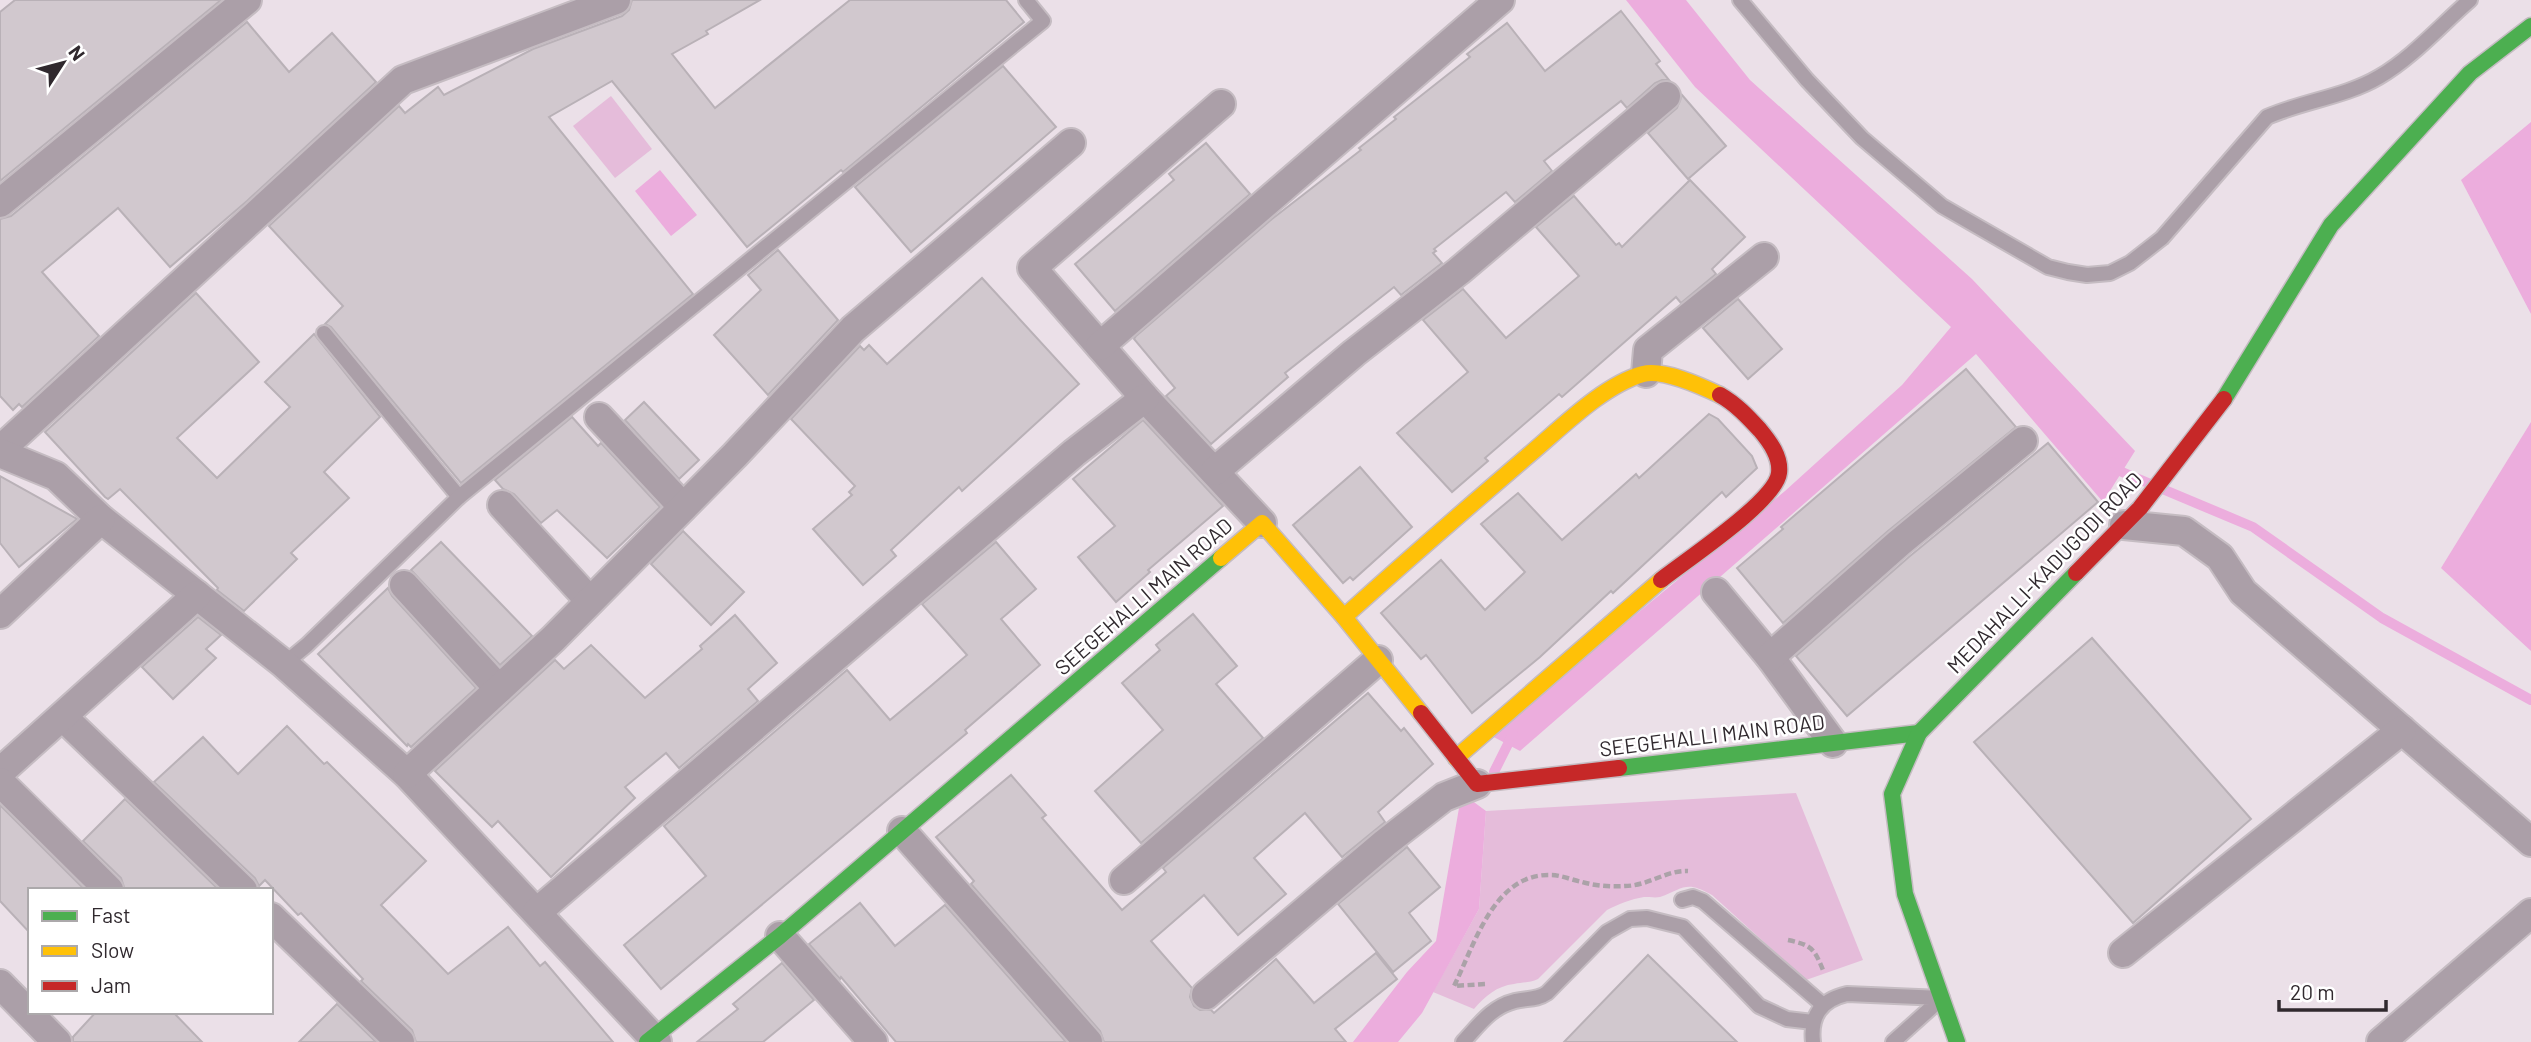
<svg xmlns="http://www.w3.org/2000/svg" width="2531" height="1042" font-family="Barlow,sans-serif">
	<rect width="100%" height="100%" fill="#ebe0e8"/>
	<g fill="#e5bcda">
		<path d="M611,96l41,53 -37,29 -42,-52z"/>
		<path d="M1796,793l67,167 -57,20 -94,-85c-26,-15 -28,-7 -52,2 -4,1 -11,0 -16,0 -13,2 -25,7 -37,13l-69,69c-8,4 -15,3 -24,5 -17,2 -29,12 -40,25l-41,-17 46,-83 7,-98z"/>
	</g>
	<g fill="#ecaddd">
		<path d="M1626,0h60l64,80 222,199 163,172 -32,51 -127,-148 -456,397 -30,-16 295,-244 117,-106 49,-58 -256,-240z"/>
		<path d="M2531,122v192l-70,-134z"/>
		<path d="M660,170l37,45 -26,21 -36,-45z"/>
		<path d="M2531,422v229l-90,-83z"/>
		<path d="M1467,797l19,14 -7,98 -57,104 -24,29h-45l54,-70 29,-31 23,-133z"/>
	</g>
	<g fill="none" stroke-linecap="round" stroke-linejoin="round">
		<g stroke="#ecaddd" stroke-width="10">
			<path d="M2112,462l10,10 131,55 129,91 149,82"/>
			<path d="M1494,772l19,-38"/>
		</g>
	</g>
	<g fill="#d1c8ce" stroke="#b9b1b7" stroke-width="2">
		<path d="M15,0h206l-221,181v-169z"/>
		<path d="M632,0h128l-54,31 2,3 -36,20 43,54 135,-108h156l18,22 -181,150 -2,-2 -94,77 -135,-166 -63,36 144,177 -232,189 -130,-156 -6,-3 18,-18 -74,-80 130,-120 6,7 33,-26 6,8 89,-46 89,-33 7,-6z"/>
		<path d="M1621,11l39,50 -4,3 13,16h-7l-7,3 -28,25 -6,-7 -77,60 8,10 -37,31 -9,-10 -72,57 2,2 -3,2 9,10 -41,32 -7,-8 -109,86 3,4 -77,67 -45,-48 9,-8 -41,-49 2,-3 136,-117 89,-69 -2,-2 37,-29 -2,-2 76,-60 -3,-3 40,-31 38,48z"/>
		<path d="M247,22l42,50 43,-39 44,49 -129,119 -77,66 -52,-59 -76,64 57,64 -77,71 -3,-3 -6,6 -13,-14v-177l11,-3z"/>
		<path d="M1003,66l53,61 -145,125 -56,-65z"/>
		<path d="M1682,95l44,51 -38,33 -40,-46 29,-25z"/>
		<path d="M1206,143l44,51 -135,117 -40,-47 99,-84 -5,-6z"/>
		<path d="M1690,180l55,57 -33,32 4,5 -35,29 -5,-6 -114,100 -3,-3 -74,64 3,3 -36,31 -55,-59 71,-61 -45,-52 40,-31 43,49 73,-62 -43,-49 38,-31 42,49 3,-2 3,4z"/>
		<path d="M778,250l60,70 -70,75 -54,-60 47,-45 -13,-15z"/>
		<path d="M982,278l97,106 -117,107 -3,-4 -68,63 5,6 -33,29 -50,-56 39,-34 -3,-3 6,-6 -64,-67 69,-73 4,4 5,-5 18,19z"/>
		<path d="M196,293l63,69 -82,76 40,40 73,-71 -25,-25 49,-48 66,83 -56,55 25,26 -58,55 6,6 -53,52 -27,-21 1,-2 -98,-99 -12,10 -3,-2 -60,-65z"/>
		<path d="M1738,299l44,50 -34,30 -45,-51z"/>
		<path d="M1966,369l50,58 -128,104 -105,92 -46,-55 46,-39 -2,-2z"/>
		<path d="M644,402l55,58 -20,19 -54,-59z"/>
		<path d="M1709,414l9,5 34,37 5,12 -31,29 -4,-5 -109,101 -2,-2 -71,66 -68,56 -46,-58 -5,4 -40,-46 60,-53 44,50 40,-38 -44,-48 37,-31 44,47 74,-66 3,4z"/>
		<path d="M572,417l26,29 3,-3 59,64 -53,51 -50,-48 -16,13 -27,-29 -11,-5 -8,-9z"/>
		<path d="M1143,420l80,86 -75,64 2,2 -34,30 -38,-45 37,-31 -42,-47z"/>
		<path d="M2048,443l50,59 -251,214 -51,-60 114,-100z"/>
		<path d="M1360,467l52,60 -59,53 -3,-3 -7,6 -50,-58z"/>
		<path d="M0,476l77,43 -58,48 -19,-24z"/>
		<path d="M683,531l61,61 -33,33 -60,-61z"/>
		<path d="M441,542l91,94 -32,29 -89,-95z"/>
		<path d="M996,542l40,47 -35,30 39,46 -75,65 2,3 -306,256 -37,-44 82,-69 -42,-50 183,-156 43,50 42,-35 35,-30 -45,-51z"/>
		<path d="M388,588l4,8 84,92 -65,59 -3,-3 -1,2 -89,-92z"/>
		<path d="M1193,614l44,52 -21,18 47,54 -122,105 -46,-52 68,-61 -41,-47 38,-33 -4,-5z"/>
		<path d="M735,615l42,48 -29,26 10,12 -79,67 -13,-15 -41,34 10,11 -84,79 -53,-56 -6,6 -57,-56 120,-111 9,9 27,-24 54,53 57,-49 -2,-3z"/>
		<path d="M198,617l23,18 -15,14 10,9 -43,41 -31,-32z"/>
		<path d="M2092,638l159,181 -118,104 -159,-181z"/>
		<path d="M1368,693l33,38 3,-3 29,36 -55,48 7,10 -43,35 -37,-44 -51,45 32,36 -48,41 -34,-40 -53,46 41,47 -2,9 4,9 6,4h11l3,3 62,-54 38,44 62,-50 21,26 -62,50 11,13h-242l-4,-11 -129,-147 3,-3 -38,-44 75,-62 35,40 -4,3 80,92 44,-38 -3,-4z"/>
		<path d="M287,726l37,38 3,-2 99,99 -45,44 67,69 60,-47 32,39 5,-4 68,80h-197l-4,-12 -51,-49 2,-2 -62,-66 -3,2 -33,-35 -6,6 -4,-8 -101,-96 49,-45 35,37z"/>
		<path d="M125,799l94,91h-94l-4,-12 -38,-37z"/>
		<path d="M0,805l85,85h-55v43l-30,-32z"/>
		<path d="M1407,847l33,40 -31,26 22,28 -38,31 -55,-68z"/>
		<path d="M860,903l35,43 50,-41 121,137h-170l-55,-65 -1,2 -31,-35z"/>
		<path d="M1648,955l89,87h-173z"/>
		<path d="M782,963l32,37 -51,42h-66l41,-33 -5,-5z"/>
		<path d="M337,1004l39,38h-77z"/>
		<path d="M96,1012h77l29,30h-129v-5z"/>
	</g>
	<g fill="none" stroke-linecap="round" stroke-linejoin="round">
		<defs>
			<g id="lane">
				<path d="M1740,0l67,80 55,58 80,68 106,61 20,5 19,3 23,-2 20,-10 32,-25 105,-121c36,-16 78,-20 112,-40 33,-19 62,-52 91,-77"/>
				<path d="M324,333l135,164"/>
				<path d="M284,664l23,-19 152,-148 584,-476 -17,-21"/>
				<path d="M1682,900l11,-3 10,4 119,103"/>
				<path d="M1463,1042c16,-17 28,-35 52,-41 12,-3 22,-1 32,-8l60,-61 23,-13 17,-1 36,9 76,79 28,13 26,3"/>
				<path d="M1813,1042c-3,-26 8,-42 34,-48l95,4 -49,44"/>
			</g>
			<g id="street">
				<path d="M1221,104l-189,164 113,130 117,125"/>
				<path d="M0,203l247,-203"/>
				<path d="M1100,346l400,-346"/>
				<path d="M1646,373l2,-23 116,-93"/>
				<path d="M599,417l84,90"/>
				<path d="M0,450l403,-370 213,-80"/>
				<path d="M0,453l56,23 45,43 183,145 123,110 250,268"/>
				<path d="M1215,471l139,-118 105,-82 207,-175"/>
				<path d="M502,505l88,96"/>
				<path d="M2124,525l60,6 36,26 23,35 288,250"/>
				<path d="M404,585l95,104"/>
				<path d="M1716,592l54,65 63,86"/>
				<path d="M0,614l101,-95"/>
				<path d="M1770,657l129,-114 124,-102"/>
				<path d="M63,717l180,173"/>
				<path d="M0,772l197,-177"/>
				<path d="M407,774l146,-135 182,-184 118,-126 218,-186"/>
				<path d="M0,782l109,108"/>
				<path d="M902,831l186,211"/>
				<path d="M1124,880l254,-220"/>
				<path d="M537,912l537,-459 71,-55"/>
				<path d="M271,917l129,125"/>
				<path d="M780,936l93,106"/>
				<path d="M2123,953l279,-223"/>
				<path d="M0,984l57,58"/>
				<path d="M1206,995l179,-152 59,-46 33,-13"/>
				<path d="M2381,1042l150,-129"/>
			</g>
			<g id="fast">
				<path d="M2224,399l107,-174 139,-152 61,-47"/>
				<path d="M1619,768l300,-35"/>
				<path d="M647,1042l133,-106 441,-378"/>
				<path d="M1957,1042l-52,-148 -13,-100 27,-61 157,-160"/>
			</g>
			<g id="slow">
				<path d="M1221,558l41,-35 82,94 77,96"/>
				<path d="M1344,617c61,-55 123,-109 186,-163 31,-26 73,-69 113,-80 21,-5 58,12 77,21"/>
				<path d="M1456,758l205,-178"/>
			</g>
			<g id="jam">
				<path d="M2076,573l64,-65 84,-109"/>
				<path d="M1661,580c25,-20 115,-79 118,-107 2,-16 -9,-31 -19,-43 -12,-13 -24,-26 -40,-35"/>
				<path d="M1421,713l56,71 142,-16"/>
			</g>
		</defs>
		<use href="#lane" stroke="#c5bcc2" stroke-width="18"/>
		<use href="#street" stroke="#c5bcc2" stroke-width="32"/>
		<use href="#fast" stroke="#c5bcc2" stroke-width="19"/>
		<use href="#slow" stroke="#c5bcc2" stroke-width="19"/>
		<use href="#jam" stroke="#c5bcc2" stroke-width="19"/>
		<g stroke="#aba2a8" stroke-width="4.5" stroke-dasharray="7 3.5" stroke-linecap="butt">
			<path d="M1788,940c23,5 26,8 35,30"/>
			<path d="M1485,984l-31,2c21,-42 40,-113 97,-111 10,0 21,5 31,7 14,4 29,5 43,4 23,0 41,-16 63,-15"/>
		</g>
		<use href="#lane" stroke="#ab9fa8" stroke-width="14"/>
		<use href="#street" stroke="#ab9fa8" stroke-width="28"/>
		<use href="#fast" stroke="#4caf50" stroke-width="16"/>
		<use href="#slow" stroke="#ffc107" stroke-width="16"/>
		<use href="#jam" stroke="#c62828" stroke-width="16"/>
	</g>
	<g text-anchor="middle" stroke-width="5" stroke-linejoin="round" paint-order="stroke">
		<g font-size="21" fill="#30292e" stroke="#fff">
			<text transform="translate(2045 573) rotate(-46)" y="7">MEDAHALLI-KADUGODI ROAD</text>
			<text transform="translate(1144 597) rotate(-41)" y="7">SEEGEHALLI MAIN ROAD</text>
			<text transform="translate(1712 736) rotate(-7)" y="7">SEEGEHALLI MAIN ROAD</text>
		</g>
	</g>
	<rect x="28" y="888" width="245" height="126" fill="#ffffff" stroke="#aca9ab" stroke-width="2"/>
	<rect x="42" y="911" width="35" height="10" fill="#4caf50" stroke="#aca9ab" stroke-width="2"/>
	<text x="91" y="923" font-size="21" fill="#30292e">Fast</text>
	<rect x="42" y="946" width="35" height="10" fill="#ffc107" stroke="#aca9ab" stroke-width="2"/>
	<text x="91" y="958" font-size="21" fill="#30292e">Slow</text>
	<rect x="42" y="981" width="35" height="10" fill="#c62828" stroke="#aca9ab" stroke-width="2"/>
	<text x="91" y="993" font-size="21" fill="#30292e">Jam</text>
	<g transform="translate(63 63) rotate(54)" stroke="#ffffff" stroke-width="5" paint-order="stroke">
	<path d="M0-5L12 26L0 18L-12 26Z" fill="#30292e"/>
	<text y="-10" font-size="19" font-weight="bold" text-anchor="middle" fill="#30292e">N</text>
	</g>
	<path d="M2279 1000v10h107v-10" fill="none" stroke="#30292e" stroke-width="3.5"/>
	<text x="2290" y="1000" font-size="21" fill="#30292e" stroke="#ffffff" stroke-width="5" paint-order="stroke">20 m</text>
</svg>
